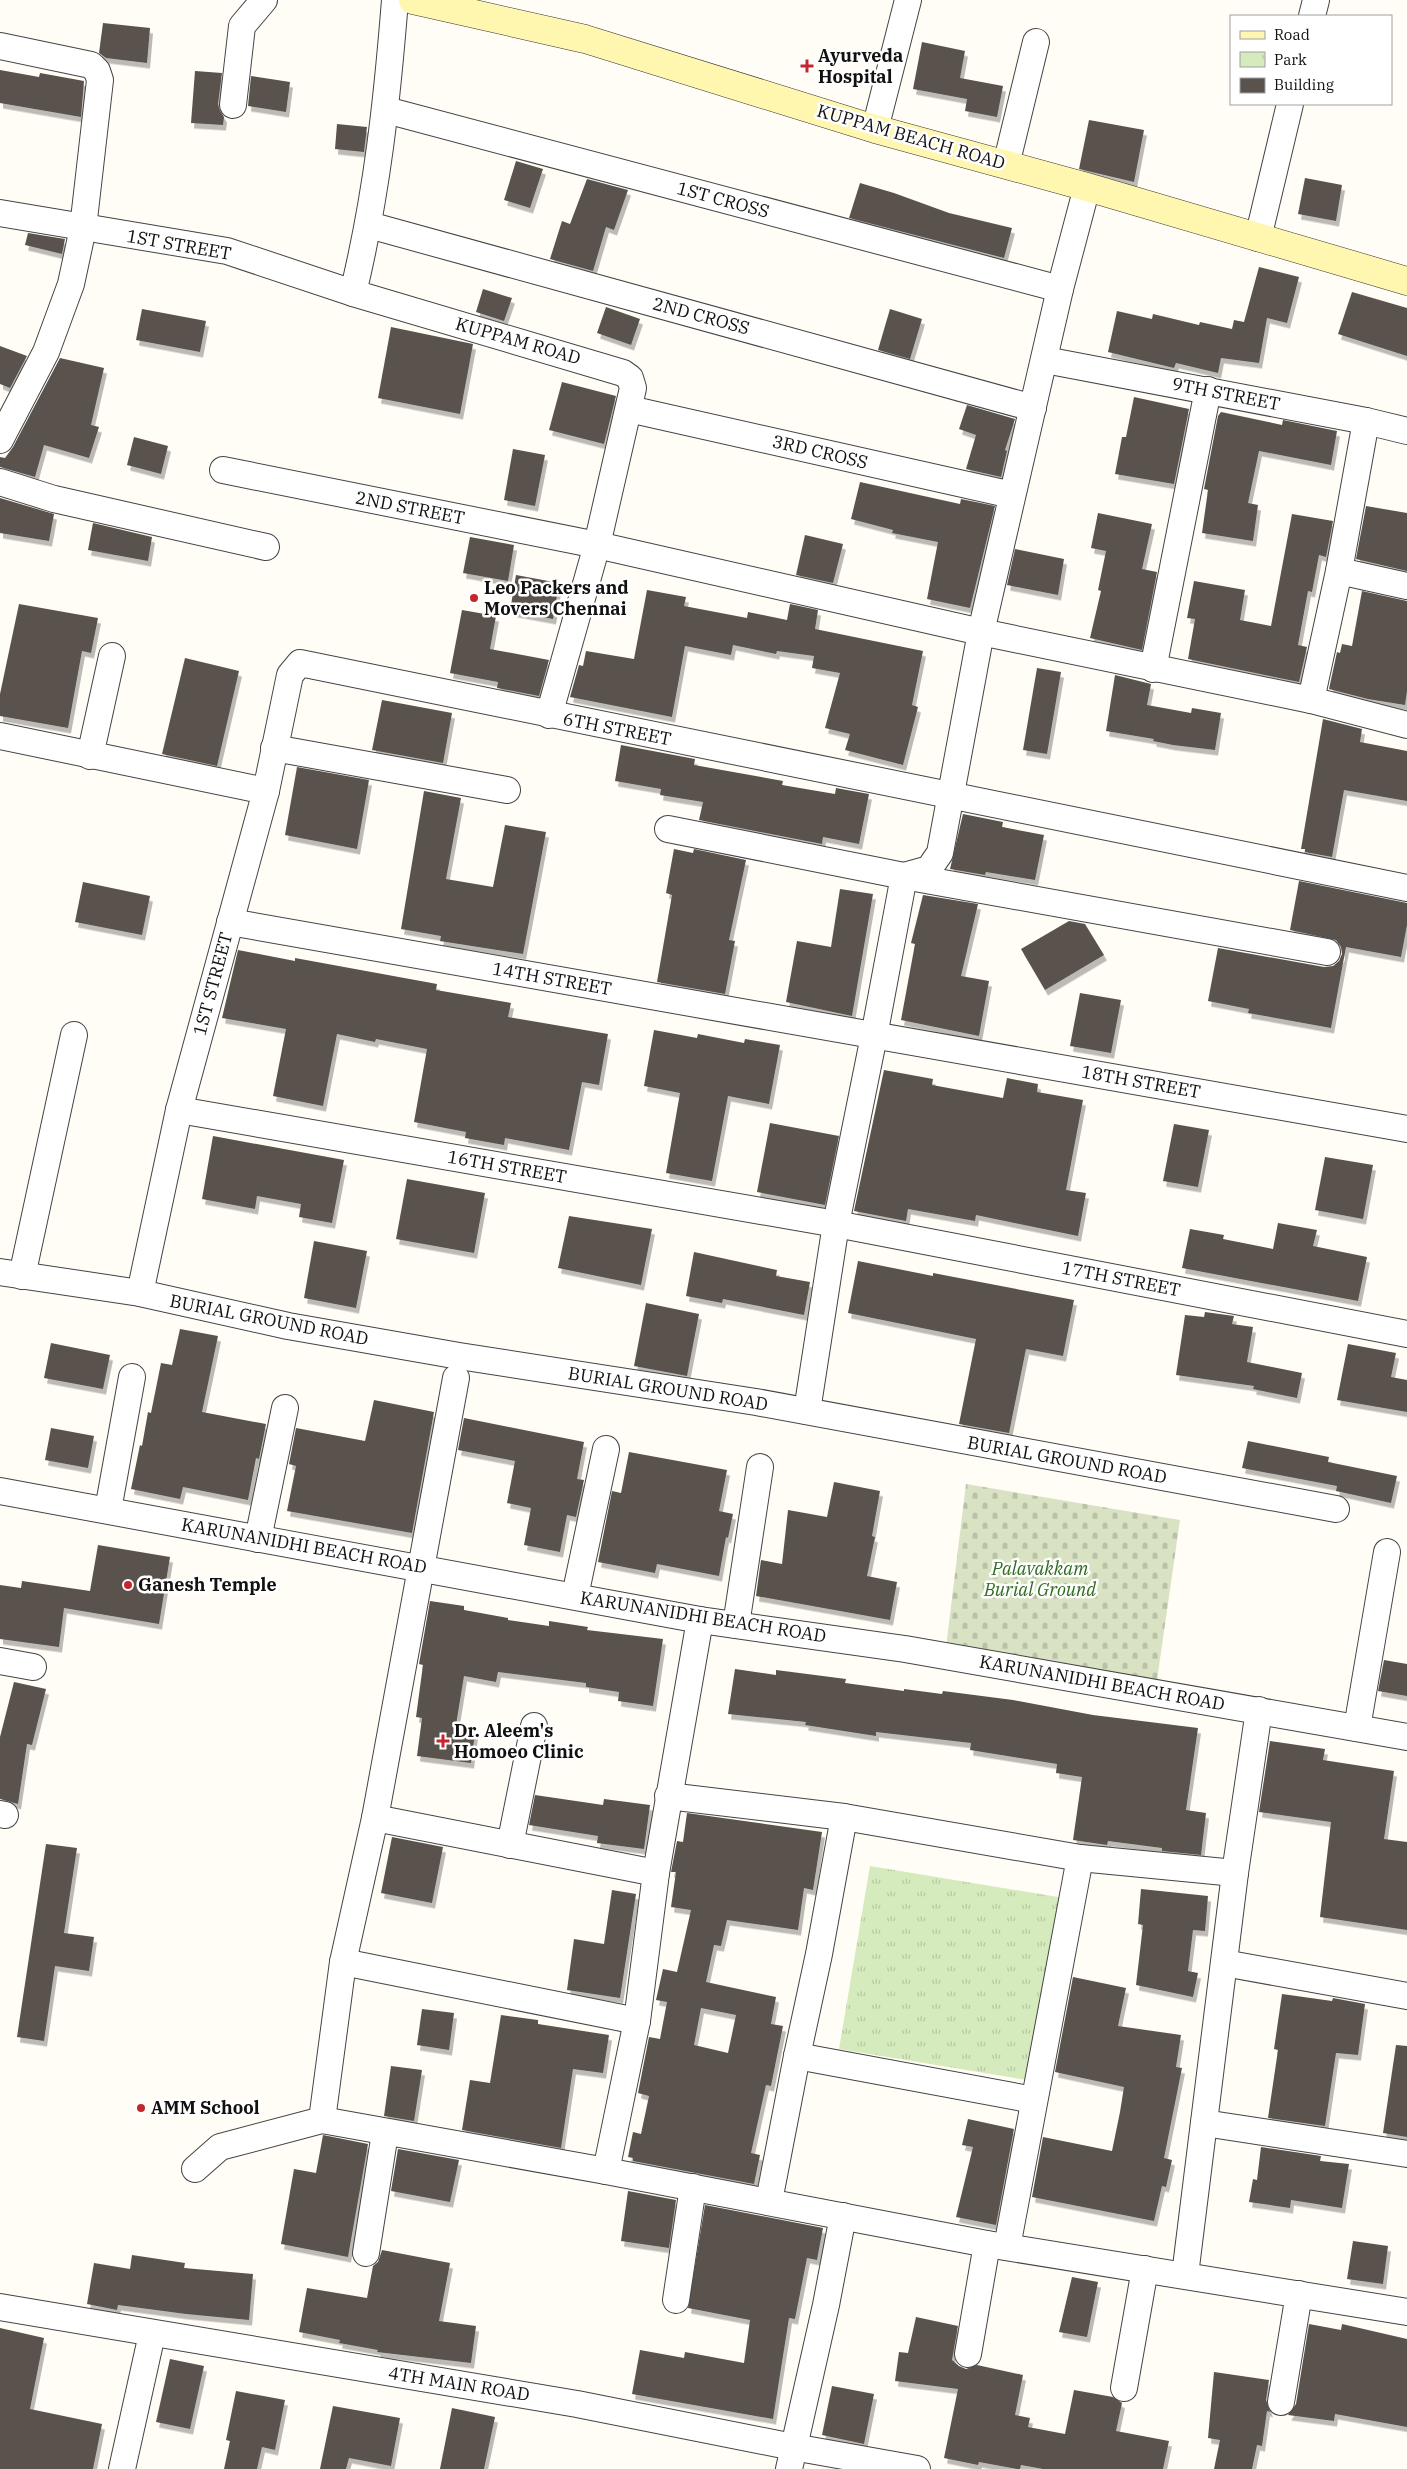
<svg xmlns="http://www.w3.org/2000/svg" width="1407" height="2469" font-family="'IBM Plex Serif',serif">
	<defs>
		<pattern id="cemetery-stones" width="16" height="16" patternUnits="userSpaceOnUse" patternTransform="scale(1.25)"><rect width="16" height="16" fill="#d9e3c4"/><path d="M2 7V4a2 2 0 0 1 4 0v3zM10 15v-3a2 2 0 0 1 4 0v3z" fill="#b9c2a7"/></pattern>
		<pattern id="park-tufts" width="24" height="20" patternUnits="userSpaceOnUse" patternTransform="scale(1.25)"><rect width="24" height="20" fill="#d5ebbd"/><path d="M3 7l-1-3M5 7V3M7 7l1-3M15 17l-1-3M17 17v-4M19 17l1-3" fill="none" stroke="#b6c8a1"/></pattern>
		<filter id="shadow"><feDropShadow dx="3" dy="5.5" stdDeviation="0" flood-color="#0004"/></filter>
	</defs>
	<rect width="100%" height="100%" fill="#fffdf5"/>
	<path fill="url(#cemetery-stones)" d="M966,1484l214,36 -23,160 -211,-33z"/>
	<path fill="url(#park-tufts)" d="M870,1866l200,33 -31,183 -200,-33z"/>
	<g fill="#5a524d" fill-rule="evenodd" filter="url(#shadow)">
		<path d="M103,23l47,5 -3,35 -41,-5 -7,-5z"/>
		<path d="M922,42l43,9 -5,27 43,8 -6,31 -32,-6 2,-12 -54,-10z"/>
		<path d="M0,70l39,7 1,-4 44,8 -3,36 -81,-14z"/>
		<path d="M195,71l27,2 -4,31 2,7 4,6 -1,8 -32,-2z"/>
		<path d="M251,76l39,6 -4,30 -38,-6z"/>
		<path d="M1089,120l55,10 -10,52 -55,-13z"/>
		<path d="M337,124l30,3 -3,25 -29,-3z"/>
		<path d="M516,161l27,8 -13,39 -26,-8z"/>
		<path d="M1305,178l37,7 -6,36 -38,-7z"/>
		<path d="M587,179l41,11 -14,40 -8,-3 -13,44 -43,-12 12,-38 8,3z"/>
		<path d="M860,183l34,10 55,20 63,15 -8,30 -155,-40z"/>
		<path d="M28,233l37,6 -3,15 -37,-9z"/>
		<path d="M1259,267l40,10 -12,46 -20,-5 -8,45 -38,-5 -3,15 -42,-10 -2,5 -66,-16 9,-41 35,8 1,-5 46,11 1,-3 32,7 2,-9 10,2z"/>
		<path d="M483,289l29,9 -8,23 -28,-9z"/>
		<path d="M1352,292l55,16v48l-69,-22z"/>
		<path d="M606,307l34,12 -9,26 -34,-12z"/>
		<path d="M142,309l64,12 -6,31 -64,-12z"/>
		<path d="M890,309l32,10 -12,40 -32,-9z"/>
		<path d="M391,327l82,17 -13,70 -82,-16z"/>
		<path d="M0,346l27,10 -17,32 -10,-4z"/>
		<path d="M60,358l44,10 -13,57 8,2 -10,31 -45,-13 -9,32 -35,-10v-10l5,1 8,-11z"/>
		<path d="M562,382l54,14 -12,48 -55,-14z"/>
		<path d="M1134,397l55,12 -15,75 -59,-10 7,-37h4z"/>
		<path d="M967,405l48,14 -10,31 2,1 -6,26 -35,-8 10,-34 -17,-6z"/>
		<path d="M1221,412l61,13 1,-5 54,11 -6,34 -72,-14 -11,52 10,2 -5,36 -51,-8 6,-43 -4,-1 14,-73z"/>
		<path d="M134,437l34,9 -7,28 -34,-9z"/>
		<path d="M513,449l32,6 -10,51 -31,-6z"/>
		<path d="M860,482l100,22 1,-5 34,7 -25,102 -43,-9 11,-57 -46,-9 1,-3 -42,-11z"/>
		<path d="M0,498l54,16 -5,27 -49,-8z"/>
		<path d="M1366,506l41,7v58l-51,-12z"/>
		<path d="M1098,513l54,11 -10,45 15,3 -15,78 -52,-12 11,-47 -3,-1 8,-39 -15,-3z"/>
		<path d="M1292,514l41,7 -7,36 -7,-2 -7,37 -4,-1 -10,54 9,2 -8,35 -111,-23 7,-40 -8,-1 7,-37 51,9 -5,30 31,6z"/>
		<path d="M93,523l59,14 -4,24 -60,-11z"/>
		<path d="M805,535l38,9 -10,39 -37,-8z"/>
		<path d="M470,537l44,8 -6,36 -45,-8z"/>
		<path d="M1015,549l49,10 -6,36 -51,-10z"/>
		<path d="M516,575l43,8 -6,36 -43,-8z"/>
		<path d="M647,590l39,7 -2,9 63,12 1,-6 39,8 3,-16 28,6 -3,19 108,22 -11,54 6,2 -15,58 -58,-15 5,-16 -25,-6 15,-55 -28,-5 2,-12 -37,-5 -1,3 -43,-9 -2,10 -46,-9 -13,71 -102,-20 9,-32 4,1 3,-15 48,8z"/>
		<path d="M1362,591l45,10v90l-2,14 -37,-6 -39,-10 8,-37 3,1 2,-9 10,2z"/>
		<path d="M19,604l79,14 -7,35 -9,-2 -14,77 -68,-12v-22z"/>
		<path d="M462,610l34,6 -6,33 59,11 -10,36 -42,-8 1,-6 -48,-9z"/>
		<path d="M185,658l54,13 -22,95 -55,-12z"/>
		<path d="M1037,668l24,4 -14,82 -24,-4z"/>
		<path d="M1115,675l36,9 -4,21 44,8 1,-5 29,5 -6,37 -42,-5 -20,-4 1,-2 -48,-8z"/>
		<path d="M382,700l70,13 -9,50 -71,-13z"/>
		<path d="M1323,719l39,10 -2,13 47,9v50l-63,-11 -12,67 -27,-5v-3h-4z"/>
		<path d="M621,745l74,14 -1,6 89,16 -1,4 53,9 1,-6 33,6 -10,50 -36,-7 -1,7 -123,-24 4,-18 -43,-7 1,-6 -46,-8z"/>
		<path d="M297,767l72,13 -12,69 -72,-14z"/>
		<path d="M424,791l37,7 -15,81 47,8 12,-62 41,7 -23,122 -83,-13 1,-5 -40,-7z"/>
		<path d="M963,814l40,8 -1,5 42,8 -9,45 -49,-8 -1,3 -35,-6z"/>
		<path d="M674,849l19,4 1,-4 52,11 -17,80 6,1 -10,53 -68,-12 15,-87 -6,-2z"/>
		<path d="M1299,881l108,22v22l-6,32 -55,-10 -15,81 -83,-15 1,-4 -41,-8 10,-53 106,19 9,-1 6,-5 3,-7 -1,-7 -5,-7 -46,-10z"/>
		<path d="M83,882l67,14 -8,39 -67,-13z"/>
		<path d="M840,889l33,5 -21,122 -66,-14 11,-61 34,6z"/>
		<path d="M923,895l55,9 -17,72 28,5 -10,55 -78,-16 14,-76 -4,-1z"/>
		<path d="M1069,921l16,3 19,31 -59,35 -24,-41z"/>
		<path d="M238,950l57,11v-3l142,26 -1,6 75,13 -3,14 100,17 -9,51 -17,-3 -13,68 -64,-12 -1,7 -39,-7 1,-6 -52,-10 13,-73 -51,-10 -1,3 -38,-8 -14,72 -50,-10 13,-67 -64,-11z"/>
		<path d="M1080,993l41,7 -10,53 -41,-7z"/>
		<path d="M654,1030l43,8 1,-4 46,9 1,-4 35,6 -11,59 -41,-8 -16,85 -46,-8 14,-80 -36,-7z"/>
		<path d="M884,1070l49,9 -1,6 71,13 4,-20 31,6 -1,8 46,8 -17,90 20,3 -8,43 -102,-21 -1,6 -67,-12 -2,12 -52,-10z"/>
		<path d="M770,1123l69,13 -14,69 -68,-13z"/>
		<path d="M1174,1124l35,6 -11,57 -35,-6z"/>
		<path d="M213,1136l131,24 -12,63 -33,-6 2,-13 -44,-8 -2,13 -53,-10z"/>
		<path d="M1325,1157l48,8 -10,54 -48,-9z"/>
		<path d="M407,1179l78,14 -11,60 -78,-14z"/>
		<path d="M569,1216l83,13 -11,56 -83,-17z"/>
		<path d="M1278,1223l39,7 -4,16 54,11 -9,44 -176,-33 8,-39 34,6 -1,4 50,10z"/>
		<path d="M314,1241l53,10 -11,57 -52,-10z"/>
		<path d="M694,1252l83,18 -1,6 34,6 -6,33 -81,-16 -1,4 -36,-7z"/>
		<path d="M858,1261l75,15v-3l141,27 -11,56 -37,-7 -17,84 -50,-9 17,-85 -128,-26z"/>
		<path d="M646,1303l53,11 -12,62 -53,-10z"/>
		<path d="M1205,1312l29,4 -2,8 21,3 -6,35 55,11 -5,25 -44,-9 1,-3 -78,-11 9,-60 19,2z"/>
		<path d="M180,1329l38,7 -16,76 64,12 -7,35 -3,-1 -8,42 -65,-13 -3,12 -49,-10 9,-44 2,1 6,-34 3,1 10,-50 11,2z"/>
		<path d="M51,1343l59,12 -7,34 -59,-11z"/>
		<path d="M1348,1344l48,9 -5,24 16,3v32l-70,-12z"/>
		<path d="M374,1400l60,12 -22,121 -125,-22 9,-45 -7,-2 7,-36 69,13z"/>
		<path d="M464,1418l120,24 -7,37 7,1 -8,37 -9,-2 -7,37 -36,-7 7,-37 -24,-5 8,-42 -57,-11z"/>
		<path d="M51,1428l43,8 -6,32 -43,-8z"/>
		<path d="M1248,1441l81,16 -1,5 69,14 -6,27 -55,-12 1,-5 -95,-18z"/>
		<path d="M629,1452l98,18 -8,41 14,3 -5,24 -2,-1 -7,39 -62,-12 -2,9 -57,-11 14,-71 9,2z"/>
		<path d="M834,1482l46,9 -8,45 3,1 -8,39 30,6 -7,38 -134,-24 5,-36 21,4 6,-54 39,7z"/>
		<path d="M98,1545l72,12 -11,67 -95,-16 -5,39 -59,-8v-54l21,3 1,-7 68,10z"/>
		<path d="M430,1601l34,5v4l44,8v2l41,6v-5l39,6 -1,3 76,9 -10,67 -35,-5 1,-9 -33,-5v-4l-88,-11 -2,10 -32,-6 -9,55 20,2 -4,30 -54,-7 5,-38 -6,-1 7,-52 -4,-1z"/>
		<path d="M1384,1660l23,4v32l-29,-5z"/>
		<path d="M735,1669l41,6v-5l70,9 -1,4 59,8v-2l38,5 1,-3 70,9 80,15 105,13 -12,82 20,3 -5,42 -39,-4v-3l-54,-7 -1,4 -34,-5 9,-63 -26,-4 1,-9 -87,-14 1,-7 -95,-11v4l-71,-11 1,-3 -78,-8z"/>
		<path d="M14,1682l32,7 -14,56 -5,-1 -9,60 -18,-5v-62z"/>
		<path d="M1270,1741l55,8 -2,11 71,11 -10,68 23,3v88l-87,-13 11,-95 -72,-10z"/>
		<path d="M535,1795l68,10 1,-6 46,6 -6,44 -47,-6 1,-7 -69,-11z"/>
		<path d="M687,1813l135,19 -9,58 -9,-2 -6,42 -71,-10 -6,26 -7,-1 -8,37 70,15 -5,27 12,2 -12,60 -5,-1 -15,68 9,2 -6,29 -121,-23v-3l-5,-1 5,-25 8,2 8,-38 -11,-3 11,-56 11,2 7,-37 -11,-2 7,-31 14,3 14,-62 -20,-3 5,-35h-5l6,-31 6,1zM701,2008l35,7 -8,38 -34,-8z"/>
		<path d="M392,1837l51,10 -11,56 -51,-10z"/>
		<path d="M46,1844l31,4 -13,85 30,4 -5,34 -34,-5 -11,75 -27,-4z"/>
		<path d="M1141,1889l67,7 -3,35 -12,-1 -5,41 10,2 -5,24 -57,-12 7,-60 -5,-1z"/>
		<path d="M612,1890l24,4 -16,104 -53,-8 7,-51 30,5z"/>
		<path d="M1073,1977l53,11 -8,38 63,9 -5,32 6,1 -18,90 8,2 -6,27 -4,-1 -8,35 -122,-24 11,-60 69,14 8,-39 4,-25 -69,-15z"/>
		<path d="M1282,1994l50,7 1,-3 32,6 -7,51 -22,-2 -11,73 -57,-8 10,-68 -4,-1z"/>
		<path d="M422,2009l32,4 -5,37 -32,-5z"/>
		<path d="M501,2015l37,5v4l71,11 -6,38 -30,-4 -12,79 -99,-18 8,-50 20,3z"/>
		<path d="M1396,2045l11,1v91l-24,-4z"/>
		<path d="M391,2066l31,4 -8,51 -30,-5z"/>
		<path d="M968,2119l46,10 -18,96 -40,-8 17,-70 -11,-2z"/>
		<path d="M323,2135l45,9 -20,113 -67,-13 13,-75 22,4z"/>
		<path d="M1261,2147l60,9 -1,5 29,3 -7,44 -51,-8 -1,8 -41,-6 4,-23 4,1z"/>
		<path d="M398,2149l61,11 -9,42 -59,-11z"/>
		<path d="M628,2191l48,9 -7,48 -48,-7z"/>
		<path d="M705,2205l118,23 -6,32 -10,-2 -12,61 -6,-1 -16,101 -141,-25 8,-44 44,8 1,-6 59,11 6,-43 -62,-12z"/>
		<path d="M1353,2241l35,5 -5,38 -36,-5z"/>
		<path d="M382,2250l68,13 -11,58 37,5 -5,37 -94,-11 1,-2 -39,-7 1,-3 -41,-8 8,-44 60,10 6,-32 5,-4z"/>
		<path d="M132,2255l53,8 -1,5 69,6 -4,46 -63,-6 -68,-9 -1,5 -30,-6 7,-41 36,6z"/>
		<path d="M1072,2277l26,5 -11,55 -28,-5z"/>
		<path d="M916,2317l42,9 -6,34 7,6 7,3 11,-4 46,10 -8,40 15,3 -2,9 37,7 9,-44 39,7 9,6 -6,28 53,10 -6,28h-120l-22,-4 -1,4h-3l-38,-7 -1,3 -34,-7 14,-69 -63,-8 4,-29 9,1z"/>
		<path d="M1309,2324l32,6 1,-6 65,15v88l-72,-13 -1,7 -46,-6 8,-11z"/>
		<path d="M0,2328l44,10 -14,71 72,15 -9,45h-93z"/>
		<path d="M170,2359l34,7 -14,63 -34,-7z"/>
		<path d="M1214,2372l55,8 -3,20 4,12 -3,-1 -5,35 -5,-1 -5,24h-38l6,-29 -12,-2z"/>
		<path d="M832,2386l42,8 -10,50 -42,-9z"/>
		<path d="M236,2391l49,9 -10,50 -13,-3 -5,22h-33l6,-28 -4,-1z"/>
		<path d="M333,2406l67,12 -9,48 -42,-8 -3,11h-26z"/>
		<path d="M452,2408l43,9 -11,52h-44z"/>
	</g>
	<g fill="none" stroke-linecap="round" stroke-linejoin="round">
		<defs>
			<g id="street">
				<path d="M395,0c-8,101 -18,194 -42,293l270,80 7,5 3,10 -36,157 -48,170"/>
				<path d="M1312,16l4,-16"/>
				<path d="M0,46l91,19 6,6 3,9 -17,148 -12,56 -25,68 -46,88"/>
				<path d="M233,105l9,-79 22,-26"/>
				<path d="M386,110l674,179"/>
				<path d="M875,129l33,-129"/>
				<path d="M1006,165l30,-123"/>
				<path d="M0,213l227,38 126,42"/>
				<path d="M369,225l664,183"/>
				<path d="M1258,238l32,-134"/>
				<path d="M1045,360l321,61 41,10"/>
				<path d="M629,409l383,86"/>
				<path d="M223,470l374,75 384,87 330,68 96,25"/>
				<path d="M0,482l54,17 212,48"/>
				<path d="M1339,571l68,15"/>
				<path d="M1153,669l55,-279"/>
				<path d="M1311,700l28,-129 27,-150"/>
				<path d="M0,736l266,55"/>
				<path d="M274,748l233,42"/>
				<path d="M90,756l22,-100"/>
				<path d="M668,829l236,47 423,76"/>
				<path d="M230,922l1177,207"/>
				<path d="M179,1110l657,114 571,110"/>
				<path d="M0,1272l140,21 148,33 171,30 297,46 580,107"/>
				<path d="M22,1276l52,-241"/>
				<path d="M140,1293l39,-183 87,-319 24,-116 10,-12 1107,225"/>
				<path d="M807,1411l29,-187 38,-188 30,-160 25,-7 11,-16 41,-221 79,-343 27,-102"/>
				<path d="M0,1491l700,129 205,29 502,88"/>
				<path d="M108,1510l24,-133"/>
				<path d="M258,1539l27,-131"/>
				<path d="M575,1596l31,-147"/>
				<path d="M736,1625l24,-158"/>
				<path d="M0,1661l33,6"/>
				<path d="M1357,1728l30,-176"/>
				<path d="M668,1796l176,21 236,41 155,15"/>
				<path d="M0,1814l5,1"/>
				<path d="M844,1817l-25,137 -22,102 237,44"/>
				<path d="M375,1818l281,55"/>
				<path d="M510,1845l24,-119"/>
				<path d="M343,1962l294,59"/>
				<path d="M1224,1963l183,33"/>
				<path d="M322,2120l21,-158 32,-144 81,-440"/>
				<path d="M1204,2123l203,31"/>
				<path d="M195,2169l25,-22 102,-27 284,51 381,73 420,68"/>
				<path d="M606,2171l31,-150 19,-148 44,-253"/>
				<path d="M769,2201l28,-145"/>
				<path d="M1007,2247l73,-389"/>
				<path d="M366,2253l19,-120"/>
				<path d="M1185,2275l50,-402 24,-163"/>
				<path d="M676,2300l17,-113"/>
				<path d="M0,2307l577,97 216,43 124,22"/>
				<path d="M968,2354l19,-110"/>
				<path d="M1124,2388l21,-119"/>
				<path d="M1281,2402l18,-108"/>
				<path d="M122,2469l30,-135"/>
				<path d="M789,2469l37,-164 17,-89"/>
			</g>
			<path id="secondary" d="M413,0l172,39 290,90 212,58 320,94"/>
		</defs>
		<use href="#street" stroke="#444" stroke-width="28"/>
		<use href="#secondary" stroke="#333" stroke-width="29"/>
		<use href="#street" stroke="#fff" stroke-width="26"/>
		<use href="#secondary" stroke="#fff6b0" stroke-width="28"/>
	</g>
	<g fill="#c4262e" stroke="#fff" stroke-width="2">
		<path d="M804.5 58.5h5v5h5v5h-5v5h-5v-5h-5v-5h5z"/>
		<circle cx="474" cy="598" r="5"/>
		<circle cx="128" cy="1585" r="5"/>
		<path d="M440.5 1733.5h5v5h5v5h-5v5h-5v-5h-5v-5h5z"/>
		<circle cx="141" cy="2108" r="5"/>
	</g>
	<g text-anchor="middle" stroke-width="5" stroke-linejoin="round" paint-order="stroke">
		<g font-size="18" font-weight="bold" fill="#111" stroke="#fff" text-anchor="start">
			<text x="818" y="62">Ayurveda<tspan x="818" dy="21">Hospital</tspan></text>
			<text x="484" y="594">Leo Packers and<tspan x="484" dy="21">Movers Chennai</tspan></text>
			<text x="138" y="1591">Ganesh Temple</text>
			<text x="454" y="1737">Dr. Aleem's<tspan x="454" dy="21">Homoeo Clinic</tspan></text>
			<text x="151" y="2114">AMM School</text>
		</g>
		<g font-size="18" fill="#111" stroke="#fff">
			<text transform="translate(911 137) rotate(16)" y="6">KUPPAM BEACH ROAD</text>
			<text transform="translate(723 200) rotate(15)" y="6">1ST CROSS</text>
			<text transform="translate(179 245) rotate(10)" y="6">1ST STREET</text>
			<text transform="translate(701 316) rotate(15)" y="6">2ND CROSS</text>
			<text transform="translate(518 341) rotate(16)" y="6">KUPPAM ROAD</text>
			<text transform="translate(1226 394) rotate(11)" y="6">9TH STREET</text>
			<text transform="translate(820 452) rotate(13)" y="6">3RD CROSS</text>
			<text transform="translate(410 508) rotate(11)" y="6">2ND STREET</text>
			<text transform="translate(617 729) rotate(11)" y="6">6TH STREET</text>
			<text transform="translate(552 979) rotate(10)" y="6">14TH STREET</text>
			<text transform="translate(213 984) rotate(-75)" y="6">1ST STREET</text>
			<text transform="translate(1141 1082) rotate(10)" y="6">18TH STREET</text>
			<text transform="translate(507 1167) rotate(10)" y="6">16TH STREET</text>
			<text transform="translate(1121 1279) rotate(11)" y="6">17TH STREET</text>
			<text transform="translate(269 1320) rotate(11)" y="6">BURIAL GROUND ROAD</text>
			<text transform="translate(668 1389) rotate(9)" y="6">BURIAL GROUND ROAD</text>
			<text transform="translate(1067 1460) rotate(10)" y="6">BURIAL GROUND ROAD</text>
			<text transform="translate(304 1546) rotate(10)" y="6">KARUNANIDHI BEACH ROAD</text>
			<text transform="translate(703 1617) rotate(9)" y="6">KARUNANIDHI BEACH ROAD</text>
			<text transform="translate(1102 1683) rotate(10)" y="6">KARUNANIDHI BEACH ROAD</text>
			<text transform="translate(459 2384) rotate(9)" y="6">4TH MAIN ROAD</text>
		</g>
		<g font-size="18" font-style="italic" fill="#2f6b1f" stroke="#fff">
			<text x="1040" y="1575">Palavakkam<tspan x="1040" dy="21">Burial Ground</tspan></text>
		</g>
	</g>
	<rect x="1230" y="15" width="162" height="90" fill="#ffffff" stroke="#a0a0a0"/>
	<rect x="1240" y="31" width="25" height="8" fill="#fff6b0" stroke="#a0a0a0"/>
	<text x="1274" y="40" font-size="15" fill="#111111">Road</text>
	<rect x="1240" y="52" width="25" height="15" fill="url(#park-tufts)" stroke="#a0a0a0"/>
	<text x="1274" y="65" font-size="15" fill="#111111">Park</text>
	<rect x="1240" y="78" width="25" height="15" fill="#5a524d" stroke="#a0a0a0"/>
	<text x="1274" y="90" font-size="15" fill="#111111">Building</text>
</svg>
